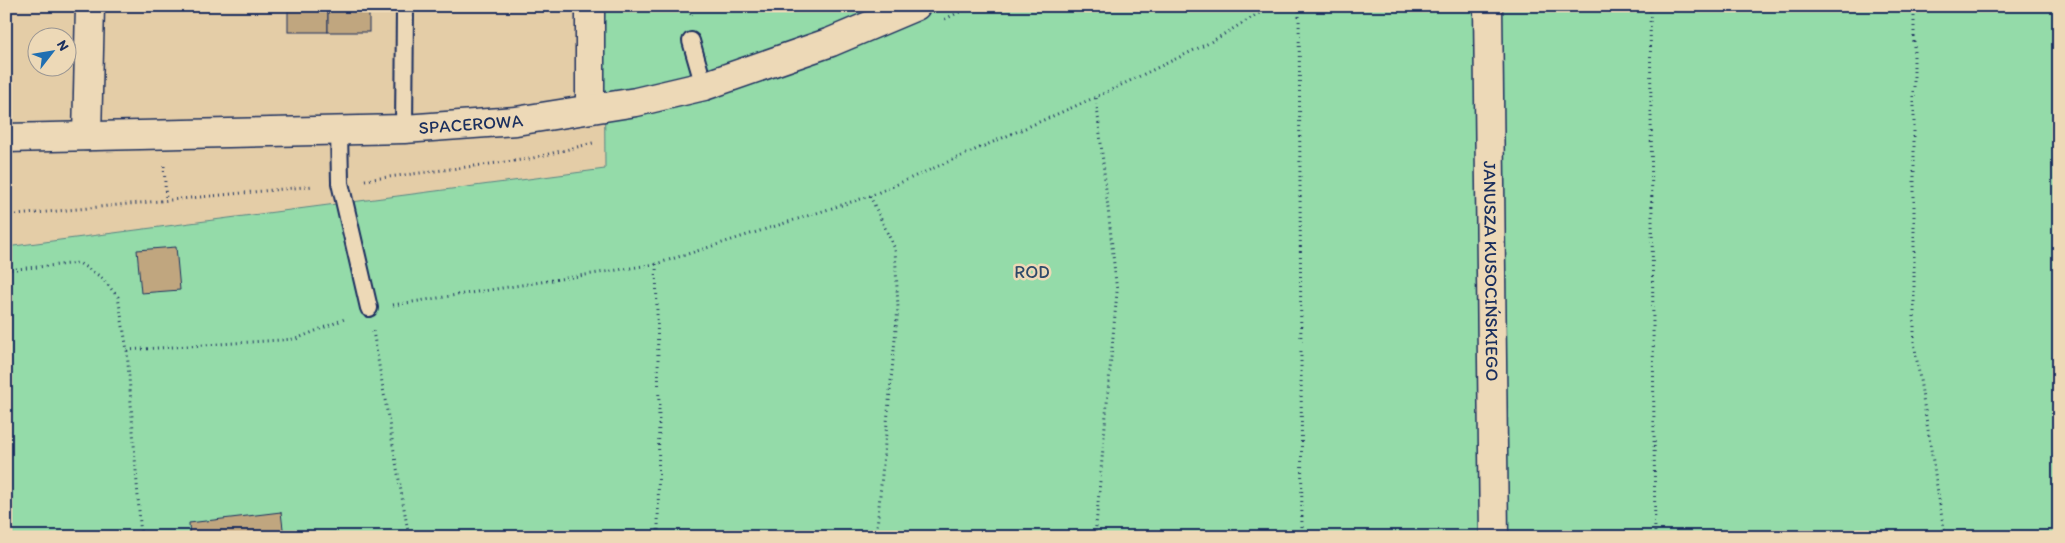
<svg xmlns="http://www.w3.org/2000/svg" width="2065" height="543" font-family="Itim,sans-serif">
	<rect width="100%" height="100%" fill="#e4cda7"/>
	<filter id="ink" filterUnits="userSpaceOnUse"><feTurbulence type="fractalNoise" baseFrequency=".02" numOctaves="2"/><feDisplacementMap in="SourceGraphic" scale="10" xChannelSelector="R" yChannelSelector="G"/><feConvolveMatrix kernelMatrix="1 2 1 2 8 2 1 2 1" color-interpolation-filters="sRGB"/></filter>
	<g filter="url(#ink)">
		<path fill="#94dba9" stroke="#588584" d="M604,6h1455v531h-2053v-290l599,-78z"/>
		<g fill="#c0a67f" stroke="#1b2f5e">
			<rect x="288" y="6" width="40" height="26"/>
			<rect x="328" y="6" width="41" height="26"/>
			<path d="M176,247l4,43 -39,3 -4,-43z"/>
			<path d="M281,512l3,25h-94l-1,-14z"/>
		</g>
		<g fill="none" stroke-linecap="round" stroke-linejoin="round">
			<defs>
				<g id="service">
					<path d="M691,41l13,45"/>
					<path d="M339,129l1,54 29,125"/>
					<path d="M404,129l1,-123"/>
				</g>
				<g id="minor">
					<path id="s1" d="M1488,6l6,531"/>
					<path d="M590,108v-102"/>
					<path d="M87,136l3,-130"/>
					<path id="s2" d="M6,138l398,-9 112,-8 120,-19 68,-16 127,-44 85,-36"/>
				</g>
			</defs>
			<use href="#service" stroke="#1b2f5e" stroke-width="20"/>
			<use href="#minor" stroke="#1b2f5e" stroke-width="31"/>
			<g stroke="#1b2f5e" stroke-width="3" stroke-dasharray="1 4" stroke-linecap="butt">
				<path d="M1299,6l3,531"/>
				<path d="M1650,6l5,531"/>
				<path d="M1914,6v336l31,195"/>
				<path d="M691,15v-9"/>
				<path d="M945,19l27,-13"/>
				<path d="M164,166l2,34"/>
				<path d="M365,180l164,-21 64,-16"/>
				<path d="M870,196l25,53 3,59 -22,229"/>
				<path d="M6,216l308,-30"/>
				<path d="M656,264l3,142 -1,131"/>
				<path d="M6,270l73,-7 22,14 17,20 9,53 14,187"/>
				<path d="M393,305l263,-41 214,-68 226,-99 113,-54 62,-37"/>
				<path d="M373,331l36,206"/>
				<path d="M127,350l169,-11 51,-21"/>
				<path d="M1095,537l22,-245 -21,-195"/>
			</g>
			<use href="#service" stroke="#edd9b7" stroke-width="16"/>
			<use href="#minor" stroke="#edd9b7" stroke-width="28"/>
		</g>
	</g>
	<g text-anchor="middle" stroke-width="5" stroke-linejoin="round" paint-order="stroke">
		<g font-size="18" fill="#1b2f5e" stroke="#edd9b7">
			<text dy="6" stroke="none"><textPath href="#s2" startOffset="465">SPACEROWA</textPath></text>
			<text dy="6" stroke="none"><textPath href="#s1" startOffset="265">JANUSZA KUSOCIŃSKIEGO</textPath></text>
		</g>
		<g font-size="18" fill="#2d4969" stroke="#edd9b7">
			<text x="1032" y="278">ROD</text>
		</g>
	</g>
	<rect width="2065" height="543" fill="none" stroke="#edd9b7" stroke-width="25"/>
	<rect x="12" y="12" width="2040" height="518" fill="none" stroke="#1b2f5e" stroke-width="2" filter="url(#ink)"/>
	<g transform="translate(52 52) rotate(59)"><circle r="24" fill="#edd9b7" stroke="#999593"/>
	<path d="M0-4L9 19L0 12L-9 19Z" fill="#1f6fb2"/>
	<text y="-8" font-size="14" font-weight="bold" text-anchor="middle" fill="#1b2f5e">N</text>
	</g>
</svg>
